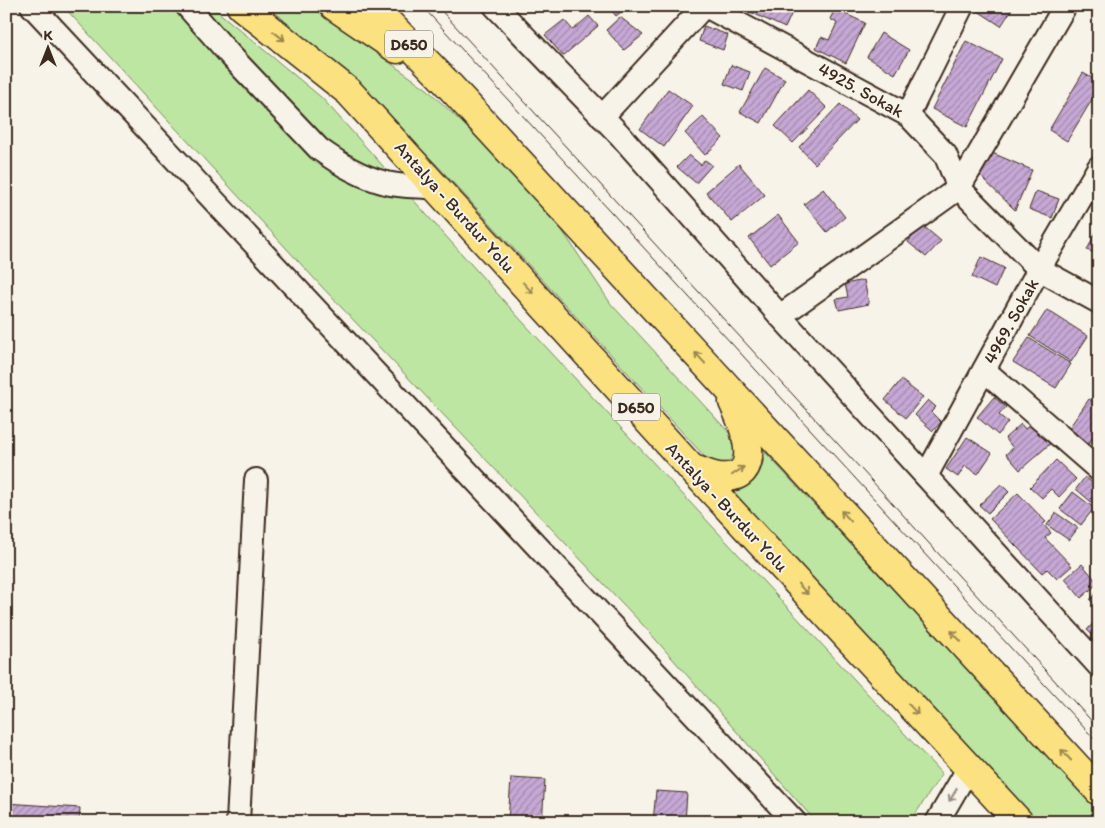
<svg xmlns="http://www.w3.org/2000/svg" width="1105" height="828" font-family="Itim,sans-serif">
	<defs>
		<pattern id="building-hatch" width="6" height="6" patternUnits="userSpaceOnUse" patternTransform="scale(1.25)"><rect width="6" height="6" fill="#c6a8d5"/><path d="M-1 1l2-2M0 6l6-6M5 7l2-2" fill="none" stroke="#a289ac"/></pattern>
	</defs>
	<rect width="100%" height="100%" fill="#f7f3e8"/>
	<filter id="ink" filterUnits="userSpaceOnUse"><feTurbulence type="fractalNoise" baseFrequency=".02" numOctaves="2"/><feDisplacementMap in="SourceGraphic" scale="10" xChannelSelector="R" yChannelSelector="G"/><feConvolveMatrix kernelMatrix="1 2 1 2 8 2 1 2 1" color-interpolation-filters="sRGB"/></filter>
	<g filter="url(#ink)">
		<g fill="#bde6a2" stroke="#7c8860">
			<path d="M63,6h148l111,92 199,222 421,454 -32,48h-94l-174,-198 -320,-337z"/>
			<path d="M268,6h42l117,83 115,111 69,104 122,133c3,13 2,19 -8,28l-10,-1 -10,-7 -269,-293 -95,-93z"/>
			<path d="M765,452l102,110 232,244v16h-61l-47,-52 -262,-276c25,-7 32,-17 36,-42z"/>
		</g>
		<g fill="url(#building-hatch)" stroke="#3b2a1e">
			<path d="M608,6h17l1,2 -10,8z"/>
			<path d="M750,6h45l-10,22 -37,-17z"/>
			<path d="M977,6h37l-13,20 -26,-17z"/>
			<path d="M835,9l30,14 -19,40 -30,-15 5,-11 8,3 8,-17 -7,-4z"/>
			<path d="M589,16l9,10 -35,30 -18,-21 19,-15 9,10z"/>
			<path d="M620,17l23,18 -19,15 -18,-20z"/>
			<path d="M704,26l24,9 -5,15 -24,-9z"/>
			<path d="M881,33l28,17 -14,24 -28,-17z"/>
			<path d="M966,41l36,18 -35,68 -35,-18z"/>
			<path d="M731,65l19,7 -7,19 -19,-7z"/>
			<path d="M765,68l20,11 -24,44 -21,-11z"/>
			<path d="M1083,73l16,9v6l-32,53 -18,-11z"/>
			<path d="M668,89l25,17 -29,41 -24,-18z"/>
			<path d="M808,90l19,18 -34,35 -18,-17z"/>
			<path d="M840,104l17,16 -42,44 -16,-17z"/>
			<path d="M703,117l20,21 -18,17 -20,-22z"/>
			<path d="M990,152l42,18 -17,40 -35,-34z"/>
			<path d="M689,155l12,10 4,-5 7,5 -16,18 -19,-16z"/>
			<path d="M739,164l26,31 -33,27 -26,-30z"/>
			<path d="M823,189l22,28 -18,15 -23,-28z"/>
			<path d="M1036,191l23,8 -7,19 -23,-9z"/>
			<path d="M778,215l21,27 -29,23 -21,-27z"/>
			<path d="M922,225l19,16 -15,16 -18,-15z"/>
			<path d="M1099,226v29l-12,-5z"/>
			<path d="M981,257l23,11 -9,20 -23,-11z"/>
			<path d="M864,280l5,24 -30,6 -3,-11 12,-2 -3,-13z"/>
			<path d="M1047,310l41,26 -17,26 -41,-26z"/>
			<path d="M1029,338l42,26 -15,24 -43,-26z"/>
			<path d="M901,380l22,17 -17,21 -21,-18z"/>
			<path d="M994,397l12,10 -7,8 9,7 -10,13 -21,-18z"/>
			<path d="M1089,399l10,6v24l-11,16 -21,-14z"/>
			<path d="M928,400l8,7 -5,5 10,10 -8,9 -18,-16z"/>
			<path d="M1033,422l18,21 -31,27 -14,-16 7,-6 -8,-10 16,-14 4,5z"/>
			<path d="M1099,436v16l-8,-4z"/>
			<path d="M967,437l25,16 -14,21 -13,-8 -7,11 -12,-8z"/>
			<path d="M1056,460l20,19 -17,18 -8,-8 -9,9 -12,-11z"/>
			<path d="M1085,477l14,11v15l-3,3 -20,-17z"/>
			<path d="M1001,484l8,8 -21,21 -9,-8z"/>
			<path d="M1073,492l21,16 -13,17 -21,-16z"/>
			<path d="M1018,493l28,29 -3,2 8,9 -6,5 27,28 -15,13 -10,-10 -5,4 -52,-54z"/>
			<path d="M1056,513l22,15 -9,12 -22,-15z"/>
			<path d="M1082,564l16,19 -17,15 -16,-19z"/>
			<path d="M1099,590v18l-9,-8z"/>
			<path d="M1099,617v24l-12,-11z"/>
			<path d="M511,778l34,2 -3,42h-34z"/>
			<path d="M656,791l31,2 -2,29h-32z"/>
			<path d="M6,803l74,5 -1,14h-73z"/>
		</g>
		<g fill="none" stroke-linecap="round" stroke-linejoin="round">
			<defs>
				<g id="minor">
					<path d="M32,6l763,816"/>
					<path d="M187,6l44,50 88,93c21,15 42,28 67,34 16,4 35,3 51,5"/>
					<path d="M495,6l124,128 161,182 319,350"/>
					<path d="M706,6l202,109 37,39 14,34 80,81 60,33"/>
					<path d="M908,115l54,-109"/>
					<path d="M602,117l102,-111"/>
					<path d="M780,316l179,-128 106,-182"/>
					<path d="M984,370l115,100"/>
					<path d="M926,476l113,-207 60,-102"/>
					<path d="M238,822l18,-342"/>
					<path d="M937,822l31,-53"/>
				</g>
				<g id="highway">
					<path d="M241,6l108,86 343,377 327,353"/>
					<path d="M334,6l63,43"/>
					<path d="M372,6l74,76 653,709"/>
					<path d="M692,469c9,2 18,7 27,8 48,4 25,-52 14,-75"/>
				</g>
			</defs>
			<use href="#minor" stroke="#3b2a1e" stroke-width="26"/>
			<use href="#highway" stroke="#3b2a1e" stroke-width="31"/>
			<use href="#minor" stroke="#f7f3e8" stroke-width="22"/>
			<use href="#highway" stroke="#fbe180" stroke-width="28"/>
			<g stroke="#3b2a1e" stroke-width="1">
				<path d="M422,6l677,738"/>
				<path d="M437,6l662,723"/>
			</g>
		</g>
		<defs><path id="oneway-shaft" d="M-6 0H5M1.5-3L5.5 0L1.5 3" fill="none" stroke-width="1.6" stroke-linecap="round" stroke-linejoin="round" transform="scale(1.25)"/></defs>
		<g stroke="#9b864f">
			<use href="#oneway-shaft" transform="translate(279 36) rotate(38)"/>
			<use href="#oneway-shaft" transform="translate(528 288) rotate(48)"/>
			<use href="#oneway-shaft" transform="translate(700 358) rotate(-133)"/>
			<use href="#oneway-shaft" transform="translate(738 471) rotate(-35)"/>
			<use href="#oneway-shaft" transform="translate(846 516) rotate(-133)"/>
			<use href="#oneway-shaft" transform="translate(803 589) rotate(47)"/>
			<use href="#oneway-shaft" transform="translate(956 636) rotate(-133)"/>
			<use href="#oneway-shaft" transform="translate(913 709) rotate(47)"/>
			<use href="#oneway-shaft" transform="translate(1066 755) rotate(-133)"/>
		</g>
		<use stroke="#998e83" href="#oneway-shaft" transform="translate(953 795) rotate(121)"/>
	</g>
	<g text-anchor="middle" stroke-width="4" stroke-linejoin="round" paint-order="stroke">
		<g fill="#f7f3e8" stroke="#73665b" stroke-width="1">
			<rect x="385" y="30.5" width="48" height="27" rx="4"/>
			<rect x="612" y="393.5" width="48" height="27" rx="4"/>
		</g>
		<g font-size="16" font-weight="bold" fill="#3b2a1e">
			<text x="409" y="50">D650</text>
			<text x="636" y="413">D650</text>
		</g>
		<g font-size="18" fill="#3b2a1e" stroke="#f7f3e8">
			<text transform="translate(861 90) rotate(29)" y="6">4925. Sokak</text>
			<text transform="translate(455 207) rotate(48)" y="6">Antalya - Burdur Yolu</text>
			<text transform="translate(1011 321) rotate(-61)" y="6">4969. Sokak</text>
			<text transform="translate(727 507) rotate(47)" y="6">Antalya - Burdur Yolu</text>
		</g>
	</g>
	<rect width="1105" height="828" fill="none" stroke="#f7f3e8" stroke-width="25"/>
	<rect x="12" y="12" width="1080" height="803" fill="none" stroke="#3b2a1e" stroke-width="2" filter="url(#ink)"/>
	<g transform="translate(48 48)" stroke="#f7f3e8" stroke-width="4" paint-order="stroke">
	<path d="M0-4L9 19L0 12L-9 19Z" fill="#3b2a1e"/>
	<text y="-8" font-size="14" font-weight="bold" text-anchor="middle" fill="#3b2a1e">K</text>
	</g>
</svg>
